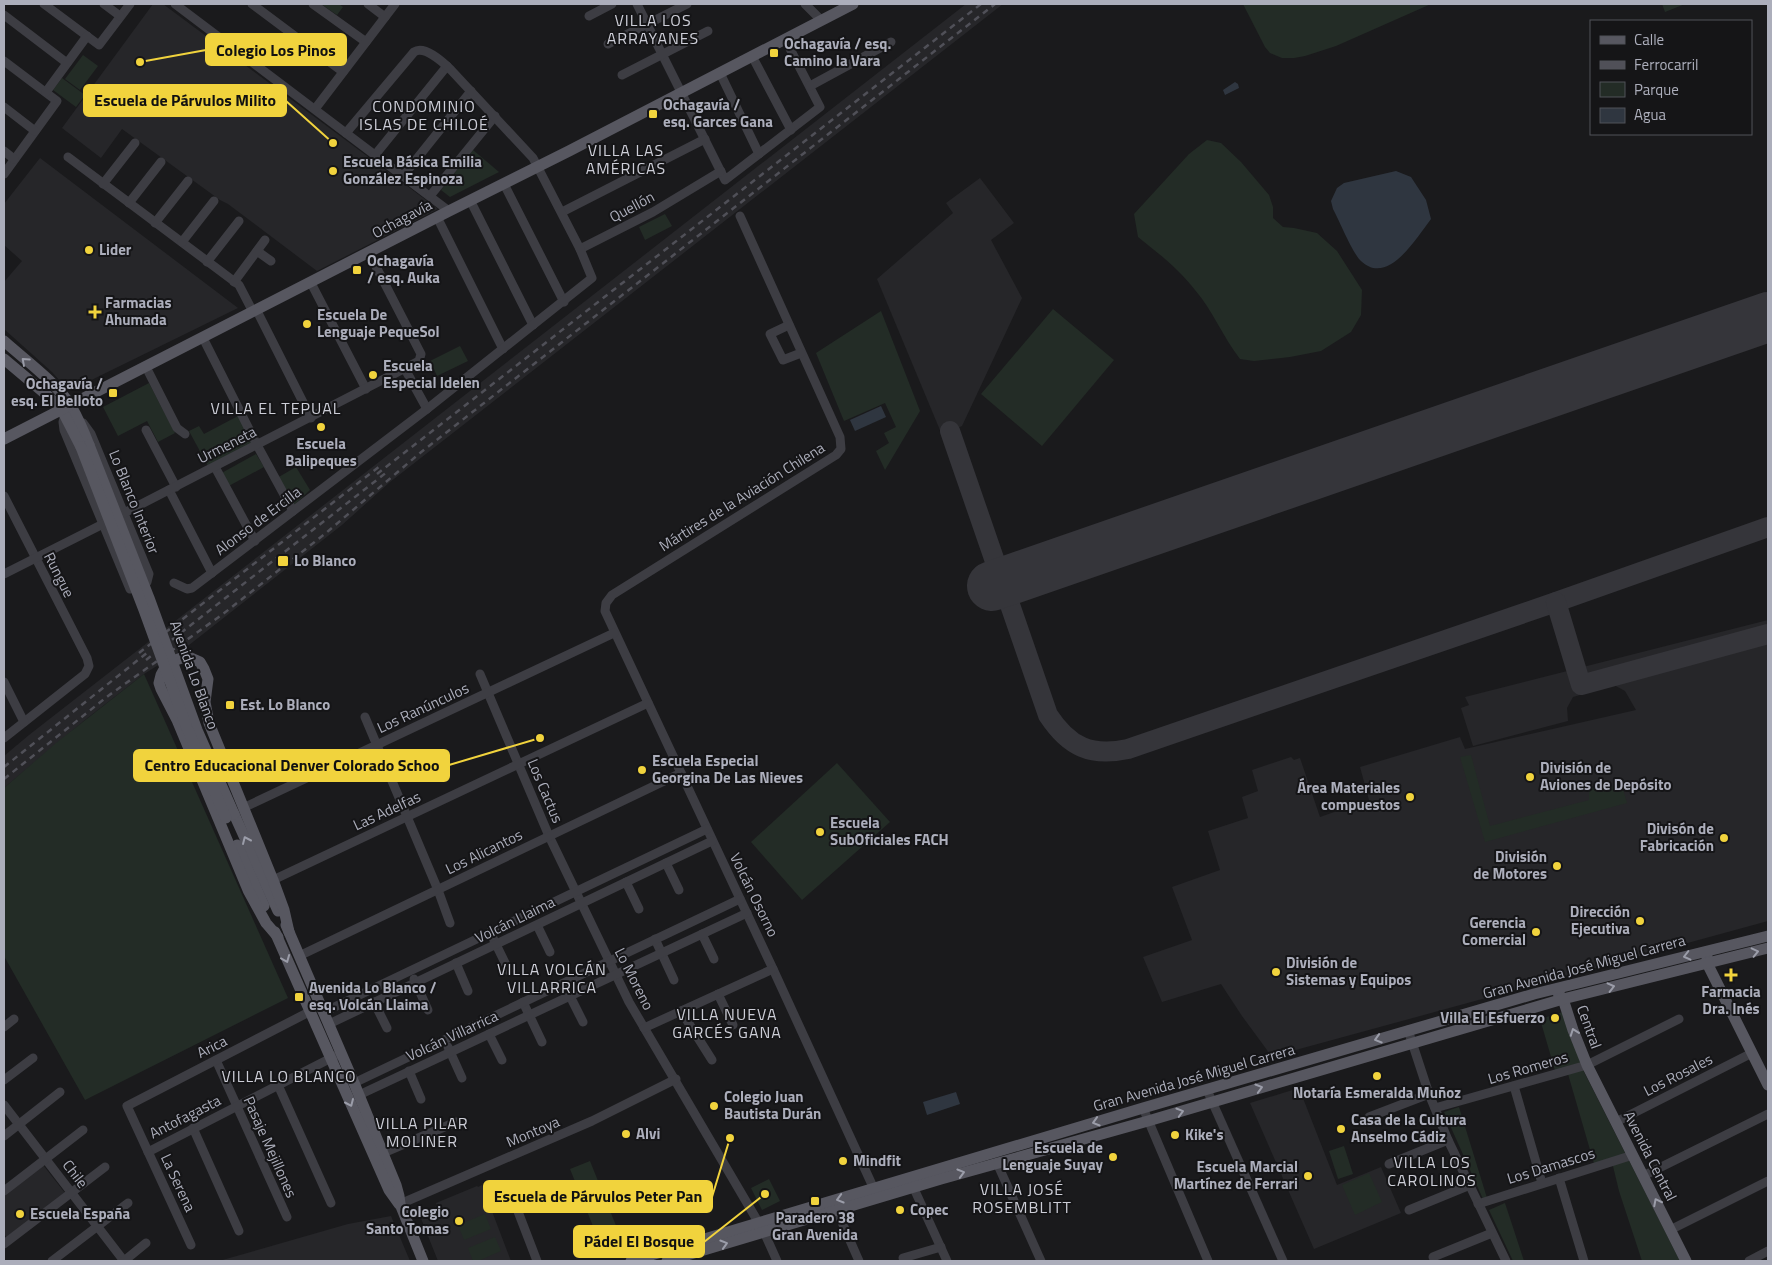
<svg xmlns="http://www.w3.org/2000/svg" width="1772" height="1265" font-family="'Titillium Web',sans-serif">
	<rect width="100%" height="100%" fill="#1a1a1c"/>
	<g fill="#262629">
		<path d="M153,4h10l275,205 -121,62 -89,-67 -8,-4 -98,-71 -21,29 -39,-30z"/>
		<path d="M966,4h37l-613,478 -48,43 -158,124 -40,25 -59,46 -81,68v-32l25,-21z"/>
		<path d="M40,158l198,150 -169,83 -17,-19 -48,-43v-47l18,-21 -18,-16v-41z"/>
		<path d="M980,178l34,45 -23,17 31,58 -60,128 -20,9 -65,-156 76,-66 -7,-10z"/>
		<path d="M1768,620v301l-498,136 -3,-7 -25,-34 -21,-32 -59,18 -19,-45 49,-17 -20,-53 48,-17 -12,-39 40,-13 -6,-21 16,-6 -6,-21 39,-13 3,3 6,-2 20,59 49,-17 -9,-33 100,-30 5,12 171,-39 -11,-19 -11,-6 -41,12 -6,11 1,13 -95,25 -12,-38 8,-3 -4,-8z"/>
		<path d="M1299,1088l38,97 44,-18 20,46 -87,36 -64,-146z"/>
		<path d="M43,1165l22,28 -58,45 -3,-4v-39z"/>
		<path d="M482,1185l29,76h-73l-18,-45 1,-3 16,-7 -1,-3 41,-17 1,1z"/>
		<path d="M391,1216l19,45h-191l129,-37z"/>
	</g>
	<g fill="#232c26">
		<path d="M321,4h18l4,3 -6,8z"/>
		<path d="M1243,4h188l-95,42 -31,10 -11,2h-12l-12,-5 -5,-6z"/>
		<path d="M1662,4h23l-20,8z"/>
		<path d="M83,55l15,11 -18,24 -15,-11z"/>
		<path d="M62,78l23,17 -9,12 -23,-17z"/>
		<path d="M1207,140l14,3 20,19 28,33 4,12v11l10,9 11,1 23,5 20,18 25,39 -1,25 -10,17 -30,19 -31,6 -36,4 -14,-2c-17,-22 -27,-48 -45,-69 -16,-21 -37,-37 -57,-53l-4,-23 55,-60z"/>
		<path d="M473,150l26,22 -49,25 -9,-7z"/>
		<path d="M665,214l7,12 -27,14 -6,-13z"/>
		<path d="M1053,309l61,51 -72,86 -61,-52z"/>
		<path d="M881,311l39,100 -35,59 -9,-19 13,-8 -5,-10 12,-6 -11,-24 -41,18 -28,-68z"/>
		<path d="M460,346l8,15 -31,15 -7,-15z"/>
		<path d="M149,383l26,50 -17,9 -11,-21 -29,15 -15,-29z"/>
		<path d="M238,416l15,28 -44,24 -20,-37 10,-5 5,8z"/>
		<path d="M256,454l8,13 -39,21 -7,-13z"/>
		<path d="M296,467l14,23 -17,16 -16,-28z"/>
		<path d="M144,674l144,324 -203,102 -81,-144v-168l52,-45z"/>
		<path d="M1471,755l19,71 99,-26v-13l23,-1 2,5 9,-2 4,14 -142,39 -25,-85z"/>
		<path d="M837,763l53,59 -88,78 -51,-58z"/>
		<path d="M1563,1012l20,58 97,191h-38l-23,-70 -7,-29 -17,5 -27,-93h-12l-16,-55z"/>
		<path d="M1459,1107l28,91 -4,1 -39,-87z"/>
		<path d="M1344,1146l9,28 -15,5 -9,-28z"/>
		<path d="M590,1161l35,87 -20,8 -35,-87z"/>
		<path d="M1369,1173l13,29 -27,13 -13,-30z"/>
		<path d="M769,1179l11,22 -18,9 -11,-22z"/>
		<path d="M1505,1203l19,58h-11l-24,-51z"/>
		<path d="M485,1214l6,15 -27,11 -6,-15z"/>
		<path d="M495,1237l6,14 -23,10h-5l-5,-13z"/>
	</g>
	<g fill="#2f3640">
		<path d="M1235,82l3,2 1,4 -14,7 -2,-5z"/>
		<path d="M1396,171l15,6 15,23 5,19c-14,18 -43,68 -70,42 -8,-7 -22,-41 -28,-52l-2,-8 6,-13 7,-5z"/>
		<path d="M881,406l5,11 -31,14 -5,-11z"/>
		<path d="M956,1092l4,12 -33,11 -4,-13z"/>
	</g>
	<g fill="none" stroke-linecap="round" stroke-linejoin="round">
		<g stroke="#35353a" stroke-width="20">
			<path d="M1767,317l1,5"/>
			<path d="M950,431l98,284c21,32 43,42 80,34l428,-147 212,-75"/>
			<path d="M1556,602l25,83 187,-51"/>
		</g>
		<path stroke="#35353a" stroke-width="50" d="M992,586l776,-269"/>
		<g stroke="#3d3d43" stroke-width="9">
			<path d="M44,4l55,41 31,-41"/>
			<path d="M104,4l16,12"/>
			<path d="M175,4l274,207"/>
			<path d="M252,4l91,68"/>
			<path d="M313,4l53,38"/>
			<path d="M368,4l17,13"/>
			<path d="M637,4l88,176 95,-73 -35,-68"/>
			<path d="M805,4l16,16"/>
			<path d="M4,15l63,48"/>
			<path d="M589,16l23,-12"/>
			<path d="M608,44l79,-40"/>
			<path d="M752,56l39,74"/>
			<path d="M4,61l53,40 -53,73"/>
			<path d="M720,73l39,81"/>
			<path d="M622,75l86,-44"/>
			<path d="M810,86l81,-44"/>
			<path d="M46,92l41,-56"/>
			<path d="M4,107l31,24"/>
			<path d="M315,109l80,-105"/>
			<path d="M4,151l10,8"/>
			<path d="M375,155l72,-89"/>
			<path d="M68,157l171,128 14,27"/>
			<path d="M403,176l68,-85"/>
			<path d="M103,184l32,-41"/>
			<path d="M504,184l60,118"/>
			<path d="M430,196l65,-80"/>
			<path d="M470,200l63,125"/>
			<path d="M129,203l32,-41"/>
			<path d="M562,212l143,-73"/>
			<path d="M740,216l100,221 1,12 -5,6 -224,140 -6,8 -1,8 168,358 101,220"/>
			<path d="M437,217l66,132"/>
			<path d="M155,223l33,-42"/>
			<path d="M182,242l32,-41"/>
			<path d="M580,249l73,-37 68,-41"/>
			<path d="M257,251l14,10"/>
			<path d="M207,262l32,-41"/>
			<path d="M234,282l31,-42"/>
			<path d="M311,283l55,106"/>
			<path d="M257,311l54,107"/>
			<path d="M789,325l-19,9 13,26 18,-7"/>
			<path d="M203,338l54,107 36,66"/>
			<path d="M146,367l31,61 8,6"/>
			<path d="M405,369l22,40"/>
			<path d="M65,415l-2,7 1,8 66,159"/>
			<path d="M83,423l8,11 58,140 -2,8 -6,6"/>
			<path d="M146,430l30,57"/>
			<path d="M215,467l40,74"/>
			<path d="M169,490l43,83"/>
			<path d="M4,496l83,162 2,8 -4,8 -81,64"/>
			<path d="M124,513l295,-152 2,-7 -52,-101"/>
			<path d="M4,574l99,-50"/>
			<path d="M174,583l13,6 5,-1 235,-179 165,-131 -12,-29 -47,-91 -82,-88c-8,-8 -27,-25 -37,-18l-68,81"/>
			<path d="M480,674l69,162 80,166 135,230 13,29"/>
			<path d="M4,682l20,40"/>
			<path d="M365,717l73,173 12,33"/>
			<path d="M243,808l371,-175"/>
			<path d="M666,863l13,27"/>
			<path d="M273,880l375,-177"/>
			<path d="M626,882l13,27"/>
			<path d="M537,925l13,27"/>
			<path d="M490,932l19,39"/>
			<path d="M702,934l12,25"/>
			<path d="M655,939l19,41"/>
			<path d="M299,956l382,-183"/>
			<path d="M456,963l12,28"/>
			<path d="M414,979l14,31"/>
			<path d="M718,994l15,31"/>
			<path d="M570,996l13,26"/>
			<path d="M374,1002l13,26"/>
			<path d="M523,1002l19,40"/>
			<path d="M681,1011l31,49"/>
			<path d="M324,1012l383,-183"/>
			<path d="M329,1024l383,-183"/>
			<path d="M4,1027l10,-8"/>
			<path d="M644,1028l129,-59"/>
			<path d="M1408,1030l21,64 19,46 58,121"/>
			<path d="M489,1034l13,26"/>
			<path d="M448,1047l14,31"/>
			<path d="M216,1060l71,157"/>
			<path d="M409,1071l12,28"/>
			<path d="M4,1080l29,-22"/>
			<path d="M354,1083l386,-184"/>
			<path d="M278,1085l53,118"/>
			<path d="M1514,1086l28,97"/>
			<path d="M1207,1090l76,171"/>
			<path d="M359,1095l388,-182"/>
			<path d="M4,1105l120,156"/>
			<path d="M1143,1108l65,153"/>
			<path d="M1435,1108l152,-43 92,-46"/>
			<path d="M1369,1117l60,-23"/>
			<path d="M1616,1122l136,-69"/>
			<path d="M193,1128l46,103"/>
			<path d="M4,1136l56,-44"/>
			<path d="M148,1152l187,-96"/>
			<path d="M383,1153l73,-31"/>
			<path d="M997,1163l44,98"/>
			<path d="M1389,1164l59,-24"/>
			<path d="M1643,1176l125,-62"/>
			<path d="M1559,1178l25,83"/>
			<path d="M911,1182l36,79"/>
			<path d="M509,1188l28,73"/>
			<path d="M4,1191l79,-61"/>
			<path d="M400,1204l192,-83 84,-42"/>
			<path d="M1478,1204l155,-49"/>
			<path d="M1409,1210l61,-25"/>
			<path d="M837,1211l22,50"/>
			<path d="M1670,1230l98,-49"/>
			<path d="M4,1244l101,-77"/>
			<path d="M191,1245l-64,-139 182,-94"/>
			<path d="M1433,1257l59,-24"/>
			<path d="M903,1258l38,-11"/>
			<path d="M52,1261l76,-58"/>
			<path d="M124,1261l22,-18"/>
			<path d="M1749,1261l19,-10"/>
		</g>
		<g stroke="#575760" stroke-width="11">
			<path d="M4,341c21,19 52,41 67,65 7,12 13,26 18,39"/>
			<path d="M4,359l44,37 14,14 19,37"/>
			<path d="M4,439l445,-228 120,-60 284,-147"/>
			<path d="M234,814l44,97"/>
			<path d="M237,845l27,61"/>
			<path d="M286,925l68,158 42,102 3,11 1,8 23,57"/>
			<path d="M275,932l114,258 10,14"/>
			<path d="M278,937l-12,-14 -18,-33 -71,-170 -16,-31 -2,-6 2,-8 5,-9 7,-5 11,-4 7,1 9,4 4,7 4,10 -3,23 4,21 64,157 11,30 5,22"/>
			<path d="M1707,956v7l61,122"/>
			<path d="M1558,993l5,6 10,31 14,35 99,196"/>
			<path d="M631,1261l512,-153 391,-114 234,-58"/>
			<path d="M667,1261l274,-82 207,-58 415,-122 205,-51"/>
		</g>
		<g stroke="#505058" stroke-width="2.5" stroke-dasharray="6 5" stroke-linecap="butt">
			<path d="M377,474l604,-470"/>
			<path d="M139,653l241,-187"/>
			<path d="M146,660l241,-188"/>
			<path d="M4,767l144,-115"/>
			<path d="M4,779l104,-83 115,-82 103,-81 94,-80 575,-449"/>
		</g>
		<g stroke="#575760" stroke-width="11">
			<path d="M89,445l60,153 48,132 37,84"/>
			<path d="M81,447l63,163 43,118 39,90"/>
		</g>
	</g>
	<defs><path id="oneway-chevron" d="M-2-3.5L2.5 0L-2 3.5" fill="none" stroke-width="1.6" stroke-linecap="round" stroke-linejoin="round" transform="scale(1.25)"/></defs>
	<g stroke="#9b9da9">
		<use href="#oneway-chevron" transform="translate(25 361) rotate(-138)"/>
		<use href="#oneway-chevron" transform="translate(246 840) rotate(-114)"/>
		<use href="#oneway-chevron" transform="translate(1755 952) rotate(-13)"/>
		<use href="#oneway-chevron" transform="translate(1687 956) rotate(166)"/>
		<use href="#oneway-chevron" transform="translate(286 959) rotate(68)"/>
		<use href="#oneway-chevron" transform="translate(1611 987) rotate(-14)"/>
		<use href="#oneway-chevron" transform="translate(1574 1032) rotate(-110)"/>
		<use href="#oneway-chevron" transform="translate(1378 1039) rotate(163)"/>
		<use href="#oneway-chevron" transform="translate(1259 1088) rotate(-16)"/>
		<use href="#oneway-chevron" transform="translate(350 1103) rotate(66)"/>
		<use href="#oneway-chevron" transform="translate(1180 1112) rotate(-16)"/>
		<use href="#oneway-chevron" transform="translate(1096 1122) rotate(163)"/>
		<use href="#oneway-chevron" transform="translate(961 1173) rotate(-16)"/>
		<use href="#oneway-chevron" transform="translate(840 1199) rotate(164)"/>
		<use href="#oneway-chevron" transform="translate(1657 1202) rotate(-117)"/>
		<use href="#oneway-chevron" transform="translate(724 1244) rotate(-17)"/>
	</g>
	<g fill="#f1d33d" stroke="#151517" stroke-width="2">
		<rect x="769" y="48" width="10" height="10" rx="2.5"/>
		<rect x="648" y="109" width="10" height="10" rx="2.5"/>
		<circle cx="333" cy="171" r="5"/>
		<circle cx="89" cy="250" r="5"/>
		<rect x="352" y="265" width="10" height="10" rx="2.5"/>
		<path d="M92.5 304.5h5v5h5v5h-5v5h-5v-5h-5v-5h5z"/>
		<circle cx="307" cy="324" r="5"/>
		<circle cx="373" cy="375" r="5"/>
		<rect x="108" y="388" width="10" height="10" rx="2.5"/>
		<circle cx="321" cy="427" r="5"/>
		<rect x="277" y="555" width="12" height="12" rx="2.5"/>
		<rect x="225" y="700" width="10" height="10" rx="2.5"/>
		<circle cx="642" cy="770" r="5"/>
		<circle cx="1530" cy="777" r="5"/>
		<circle cx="1410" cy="797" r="5"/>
		<circle cx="820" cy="832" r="5"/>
		<circle cx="1724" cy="838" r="5"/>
		<circle cx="1557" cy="866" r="5"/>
		<circle cx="1640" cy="921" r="5"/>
		<circle cx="1536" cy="932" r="5"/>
		<circle cx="1276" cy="972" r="5"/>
		<path d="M1728.5 967.5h5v5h5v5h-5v5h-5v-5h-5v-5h5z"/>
		<rect x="294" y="992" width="10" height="10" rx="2.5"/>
		<circle cx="1555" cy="1018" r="5"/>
		<circle cx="1377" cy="1076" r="5"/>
		<circle cx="714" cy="1106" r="5"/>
		<circle cx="1341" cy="1129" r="5"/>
		<circle cx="626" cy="1134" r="5"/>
		<circle cx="1175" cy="1135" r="5"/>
		<circle cx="1113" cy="1157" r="5"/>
		<circle cx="843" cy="1161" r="5"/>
		<circle cx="1308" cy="1176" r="5"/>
		<rect x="810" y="1196" width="10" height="10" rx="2.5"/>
		<circle cx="900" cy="1210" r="5"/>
		<circle cx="20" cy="1214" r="5"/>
		<circle cx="459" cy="1221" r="5"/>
	</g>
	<g text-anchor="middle" stroke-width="4" stroke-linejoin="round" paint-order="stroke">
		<g font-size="15" font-weight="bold" fill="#acaebb" stroke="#151517" text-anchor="start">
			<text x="784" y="49">Ochagavía / esq.<tspan x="784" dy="17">Camino la Vara</tspan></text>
			<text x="663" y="110">Ochagavía /<tspan x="663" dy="17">esq. Garces Gana</tspan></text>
			<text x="343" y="167">Escuela Básica Emilia<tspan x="343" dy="17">González Espinoza</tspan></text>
			<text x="99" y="255">Lider</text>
			<text x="367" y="266">Ochagavía<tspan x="367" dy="17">/ esq. Auka</tspan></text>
			<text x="105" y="308">Farmacias<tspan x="105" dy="17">Ahumada</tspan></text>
			<text x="317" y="320">Escuela De<tspan x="317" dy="17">Lenguaje PequeSol</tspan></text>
			<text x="383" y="371">Escuela<tspan x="383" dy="17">Especial Idelen</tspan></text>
			<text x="103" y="389" text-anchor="end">Ochagavía /<tspan x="103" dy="17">esq. El Belloto</tspan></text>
			<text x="321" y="449" text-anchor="middle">Escuela<tspan x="321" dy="17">Balipeques</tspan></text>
			<text x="294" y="566">Lo Blanco</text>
			<text x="240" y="710">Est. Lo Blanco</text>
			<text x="652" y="766">Escuela Especial<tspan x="652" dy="17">Georgina De Las Nieves</tspan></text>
			<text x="1540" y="773">División de<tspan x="1540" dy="17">Aviones de Depósito</tspan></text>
			<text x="1400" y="793" text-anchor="end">Área Materiales<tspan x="1400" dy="17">compuestos</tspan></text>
			<text x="830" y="828">Escuela<tspan x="830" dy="17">SubOficiales FACH</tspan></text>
			<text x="1714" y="834" text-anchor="end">Divisón de<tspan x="1714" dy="17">Fabricación</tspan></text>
			<text x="1547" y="862" text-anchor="end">División<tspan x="1547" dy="17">de Motores</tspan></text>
			<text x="1630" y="917" text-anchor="end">Dirección<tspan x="1630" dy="17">Ejecutiva</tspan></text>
			<text x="1526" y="928" text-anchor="end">Gerencia<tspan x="1526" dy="17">Comercial</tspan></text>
			<text x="1286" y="968">División de<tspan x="1286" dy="17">Sistemas y Equipos</tspan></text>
			<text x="309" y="993">Avenida Lo Blanco /<tspan x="309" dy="17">esq. Volcán Llaima</tspan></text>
			<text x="1731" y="997" text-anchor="middle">Farmacia<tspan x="1731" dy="17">Dra. Inés</tspan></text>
			<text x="1545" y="1023" text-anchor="end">Villa El Esfuerzo</text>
			<text x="1377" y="1098" text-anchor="middle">Notaría Esmeralda Muñoz</text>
			<text x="724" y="1102">Colegio Juan<tspan x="724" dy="17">Bautista Durán</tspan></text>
			<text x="1351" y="1125">Casa de la Cultura<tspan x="1351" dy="17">Anselmo Cádiz</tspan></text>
			<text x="636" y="1139">Alvi</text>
			<text x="1185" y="1140">Kike's</text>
			<text x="1103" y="1153" text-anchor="end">Escuela de<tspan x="1103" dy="17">Lenguaje Suyay</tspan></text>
			<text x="853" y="1166">Mindfit</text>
			<text x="1298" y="1172" text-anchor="end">Escuela Marcial<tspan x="1298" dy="17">Martínez de Ferrari</tspan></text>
			<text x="910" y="1215">Copec</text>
			<text x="449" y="1217" text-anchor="end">Colegio<tspan x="449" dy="17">Santo Tomas</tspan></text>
			<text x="30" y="1219">Escuela España</text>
			<text x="815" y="1223" text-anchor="middle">Paradero 38<tspan x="815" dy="17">Gran Avenida</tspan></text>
		</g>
		<g font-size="15" fill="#acaebb" stroke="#151517">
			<text transform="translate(632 207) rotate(-28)" y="5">Quellón</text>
			<text transform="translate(402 219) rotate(-28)" y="5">Ochagavía</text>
			<text transform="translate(227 445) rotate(-27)" y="5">Urmeneta</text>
			<text transform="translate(742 497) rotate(-32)" y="5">Mártires de la Aviación Chilena</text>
			<text transform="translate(134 502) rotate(68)" y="5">Lo Blanco Interior</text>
			<text transform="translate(258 521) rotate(-37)" y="5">Alonso de Ercilla</text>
			<text transform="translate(59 575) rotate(63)" y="5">Rungue</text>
			<text transform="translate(194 675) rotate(70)" y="5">Avenida Lo Blanco</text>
			<text transform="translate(423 708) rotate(-25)" y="5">Los Ranúnculos</text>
			<text transform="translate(545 791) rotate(67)" y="5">Los Cactus</text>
			<text transform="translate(387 811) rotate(-25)" y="5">Las Adelfas</text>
			<text transform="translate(484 852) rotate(-26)" y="5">Los Alicantos</text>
			<text transform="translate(754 895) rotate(64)" y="5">Volcán Osorno</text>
			<text transform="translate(515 920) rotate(-26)" y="5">Volcán Llaima</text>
			<text transform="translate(1584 967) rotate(-15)" y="5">Gran Avenida José Miguel Carrera</text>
			<text transform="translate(634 979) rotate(63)" y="5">Lo Moreno</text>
			<text transform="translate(1589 1027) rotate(70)" y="5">Central</text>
			<text transform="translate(452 1036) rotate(-25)" y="5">Volcán Villarrica</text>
			<text transform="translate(212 1047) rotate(-27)" y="5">Arica</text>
			<text transform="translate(1528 1068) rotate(-16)" y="5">Los Romeros</text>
			<text transform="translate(1678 1075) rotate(-27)" y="5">Los Rosales</text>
			<text transform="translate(1194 1078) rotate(-16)" y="5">Gran Avenida José Miguel Carrera</text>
			<text transform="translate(185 1117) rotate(-27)" y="5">Antofagasta</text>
			<text transform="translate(533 1132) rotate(-23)" y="5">Montoya</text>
			<text transform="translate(270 1147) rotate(66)" y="5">Pasaje Mejillones</text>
			<text transform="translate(1650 1156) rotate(63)" y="5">Avenida Central</text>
			<text transform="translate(1551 1166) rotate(-17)" y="5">Los Damascos</text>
			<text transform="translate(75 1174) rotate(52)" y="5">Chile</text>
			<text transform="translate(178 1183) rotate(65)" y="5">La Serena</text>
		</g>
		<g font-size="16" letter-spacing="1" fill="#cdced7" stroke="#151517">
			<text x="653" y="26">VILLA LOS<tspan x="653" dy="18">ARRAYANES</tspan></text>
			<text x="424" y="112">CONDOMINIO<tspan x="424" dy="18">ISLAS DE CHILOÉ</tspan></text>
			<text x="626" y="156">VILLA LAS<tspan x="626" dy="18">AMÉRICAS</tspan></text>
			<text x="276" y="414">VILLA EL TEPUAL</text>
			<text x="552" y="975">VILLA VOLCÁN<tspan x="552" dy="18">VILLARRICA</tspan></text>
			<text x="727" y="1020">VILLA NUEVA<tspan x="727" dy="18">GARCÉS GANA</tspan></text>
			<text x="289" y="1082">VILLA LO BLANCO</text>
			<text x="422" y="1129">VILLA PILAR<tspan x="422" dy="18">MOLINER</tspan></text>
			<text x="1432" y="1168">VILLA LOS<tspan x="1432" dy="18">CAROLINOS</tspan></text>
			<text x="1022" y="1195">VILLA JOSÉ<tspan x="1022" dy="18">ROSEMBLITT</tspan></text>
		</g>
	</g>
	<path fill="none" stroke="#f1d33d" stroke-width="2" d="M140 62L206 50M333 143L286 101M540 738L449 765M730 1138L712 1197M765 1194L704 1242"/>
	<g fill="#f1d33d" stroke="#151517" stroke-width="2">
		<circle cx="140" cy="62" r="5"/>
		<circle cx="333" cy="143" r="5"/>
		<circle cx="540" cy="738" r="5"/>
		<circle cx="730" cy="1138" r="5"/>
		<circle cx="765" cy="1194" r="5"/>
	</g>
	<g fill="#f1d33d" stroke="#f1d33d" stroke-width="2">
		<rect x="206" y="34" width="140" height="31" rx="5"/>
		<rect x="84" y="85" width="202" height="31" rx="5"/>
		<rect x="134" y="750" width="315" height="31" rx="5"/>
		<rect x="484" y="1181" width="228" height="31" rx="5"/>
		<rect x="574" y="1226" width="130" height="31" rx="5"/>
	</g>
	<g font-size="16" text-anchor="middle" font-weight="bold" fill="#111">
		<text x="276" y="56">Colegio Los Pinos</text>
		<text x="185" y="106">Escuela de Párvulos Milito</text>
		<text x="292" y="771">Centro Educacional Denver Colorado Schoo</text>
		<text x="598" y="1202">Escuela de Párvulos Peter Pan</text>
		<text x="639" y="1247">Pádel El Bosque</text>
	</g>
	<rect width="1772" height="1265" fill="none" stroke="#acaebb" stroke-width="10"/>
	<rect x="1590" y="20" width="162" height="115" fill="#151517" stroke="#515259"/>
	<rect x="1600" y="36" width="25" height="8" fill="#575760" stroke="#515259"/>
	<text x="1634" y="45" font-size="15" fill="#acaebb">Calle</text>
	<rect x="1600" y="61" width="25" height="8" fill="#505058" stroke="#515259"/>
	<text x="1634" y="70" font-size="15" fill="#acaebb">Ferrocarril</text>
	<rect x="1600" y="82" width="25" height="15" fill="#232c26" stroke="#515259"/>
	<text x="1634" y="95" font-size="15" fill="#acaebb">Parque</text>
	<rect x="1600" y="108" width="25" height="15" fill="#2f3640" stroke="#515259"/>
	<text x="1634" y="120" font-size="15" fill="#acaebb">Agua</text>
</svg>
